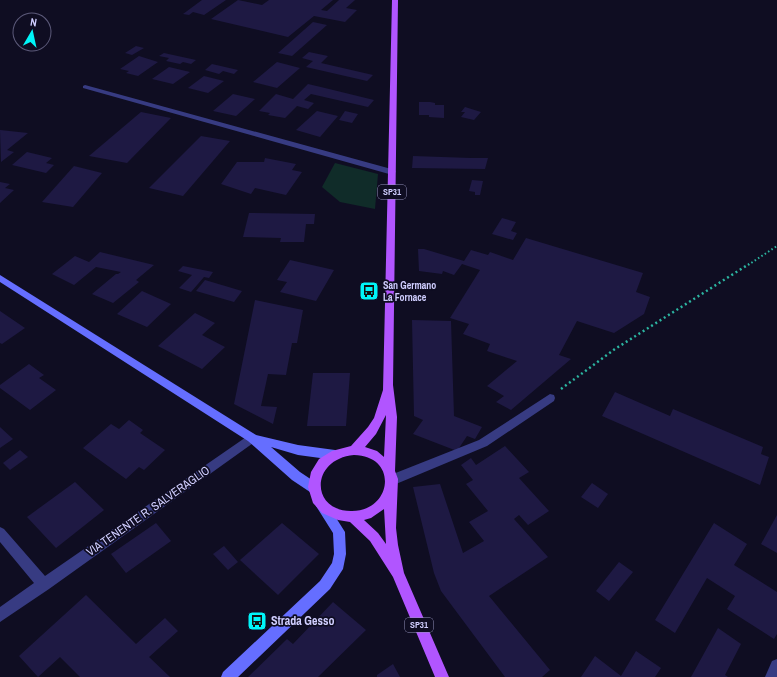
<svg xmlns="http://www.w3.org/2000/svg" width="777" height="677" font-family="'Archivo Narrow',sans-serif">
	<rect width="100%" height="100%" fill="#0f0d22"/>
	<path fill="#102c29" d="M335,163l43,11 -3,35 -35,-7 -18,-15z"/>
	<g fill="#1e1943">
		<path d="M202,0h24l-22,15 -11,-3 -4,3 -6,-1z"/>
		<path d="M238,0l24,5 7,-5h64l-12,10 6,1 12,-11h16l-9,8 11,2 -12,12 -31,-6 -26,21 -77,-18z"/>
		<path d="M313,22l14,3 -35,31 -14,-3z"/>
		<path d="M136,46l8,2 -12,7 -7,-2z"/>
		<path d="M309,52l19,4 -7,7 52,12 -6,6 -61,-14 7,-6 -11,-3z"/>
		<path d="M164,53l32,7 -5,4 -8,-2 -3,2 -14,-3 3,-3 -10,-2z"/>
		<path d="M139,56l19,6 -20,14 -12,-3 3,-2 -9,-2z"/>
		<path d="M277,62l23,6 -23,20 -24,-6z"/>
		<path d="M212,64l26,6 -4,4 -11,-3 -4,3 -14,-4z"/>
		<path d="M169,67l21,5 -17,12 -21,-5z"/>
		<path d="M204,76l20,5 -16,12 -20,-5z"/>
		<path d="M308,84l17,4 49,12 -6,7 -57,-13 -7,6 10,3 -6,6 -11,-3 -12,12 -17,-3 2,-2 -11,-2 17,-17 17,5z"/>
		<path d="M233,94l22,5 -19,17 -23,-5z"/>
		<path d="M419,102h11l5,1v2h9v13l-15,-1v-2h-10z"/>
		<path d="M465,107l16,5 -7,8 -13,-3 4,-5h-4z"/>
		<path d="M317,111l21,5 -18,21 -24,-7z"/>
		<path d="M345,111l13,3 -6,9 -13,-3z"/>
		<path d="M141,112l30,6 -44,45 -38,-7z"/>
		<path d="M0,130l28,3 -21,17 7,2 -13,10z"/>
		<path d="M201,136l29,5 -47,55 -34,-8z"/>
		<path d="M27,152l25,6 -6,5 8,2 -8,8 -34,-8z"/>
		<path d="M413,156l58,2h17l-3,11 -73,-1z"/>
		<path d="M265,158l31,6 -4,6 10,2 -16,23 -31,-7 -4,6 -30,-10 16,-22h27z"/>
		<path d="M74,166l28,7 -29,34 -31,-5z"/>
		<path d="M472,180l11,1 -3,14h-5v-3l-6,-1z"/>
		<path d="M0,182l10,2 -5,4 9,2 -14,13z"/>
		<path d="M249,213l66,1 -1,10h-8l-2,18h-24l1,-4 -38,-1z"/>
		<path d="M502,218l14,4 -5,9 6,2 -4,7 -21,-6z"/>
		<path d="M526,238l117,35 -7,19 14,5 -6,17 -30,19 -37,-12 -18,34 12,4 -60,51 -15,-8 8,-6 -17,-10 30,-25 -30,-10 3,-7 -27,-10 6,-10 -19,-6 30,-48 -18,-6 -8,11 -11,-4 -1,3 -23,-3 -1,-22h6l40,12 7,-11 17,5 2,-3 23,8z"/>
		<path d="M100,252l54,13 -18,15 3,2 -26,21 -21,-9 24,-20h2l3,-2 -25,-5 -22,18 -22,-11 23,-18 14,6z"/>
		<path d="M290,260l44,10 -18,31 -36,-9 7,-10 -10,-2z"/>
		<path d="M183,266l30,6 -4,6 -5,-1 -13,15 -12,-4 13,-13 -14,-4z"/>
		<path d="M205,280l37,11 -8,11 -38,-11z"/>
		<path d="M142,291l29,13 -24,23 -30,-13z"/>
		<path d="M255,300l48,10 -6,33h-5l-6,32 -18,-1 -7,32 16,1 -4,17 -39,-20z"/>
		<path d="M0,311l25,17 -23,16 -2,-1z"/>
		<path d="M195,313l20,10 -13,12 23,12 -23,22 -44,-23z"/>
		<path d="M412,320l39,1 3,95 28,11 -7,12 -8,-3 -10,15 -44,-17 10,-14 -9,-4z"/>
		<path d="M29,364l15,11 -5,3 17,12 -26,20 -30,-22v-3z"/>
		<path d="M313,373h37l-4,53h-39z"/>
		<path d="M615,392l55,24 3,-7 90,38 -2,7 8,3 -9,28 -158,-69z"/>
		<path d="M129,420l14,10 -3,3 25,17 -21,20 -5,-3 -13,12 -43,-31 28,-24 8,5z"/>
		<path d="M0,427l13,12 -13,9z"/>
		<path d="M505,446l24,26 -10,6 30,33 -21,14 -9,-10 -5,4 34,38 -59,39 61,74 -8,7h-37l-64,-86 -7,-18 -21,-86 27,-3 23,69 21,-12 -15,-19 19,-11 -22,-27 7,-4 -12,-15 10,-7 5,7z"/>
		<path d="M20,450l8,7 -18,13 -7,-7z"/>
		<path d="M75,482l29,28 -48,38 -29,-31z"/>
		<path d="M592,483l16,11 -10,14 -17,-11z"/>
		<path d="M777,515v38l-16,-9z"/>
		<path d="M156,523l15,18 -45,32 -15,-19z"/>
		<path d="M282,523l37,31 -41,41 -38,-35z"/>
		<path d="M714,523l33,21 -13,21 43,27v42l-3,5 -47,-30 8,-13 -28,-18 -32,55 -20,-13z"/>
		<path d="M224,546l14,16 -10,8 -15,-16z"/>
		<path d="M619,562l14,10 -24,29 -13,-10z"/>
		<path d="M86,595l50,49 29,-26 13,13 -29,26 21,20h-90l-20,-20 -22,20 -19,-21z"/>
		<path d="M333,602l33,28 -48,47h-70l39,-38 6,5z"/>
		<path d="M718,628l23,16 -16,31 3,2h-37z"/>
		<path d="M636,651l25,17 -6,9h-74l14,-21 26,20z"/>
		<path d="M393,664l7,13h-23v-2z"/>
	</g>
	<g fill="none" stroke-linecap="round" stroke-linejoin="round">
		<path stroke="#2cb5a1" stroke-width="2" stroke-dasharray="1.5 2.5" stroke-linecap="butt" d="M748,265l29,-19"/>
		<path stroke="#2cb5a1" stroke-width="2.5" stroke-dasharray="2 3" stroke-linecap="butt" d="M561,389l54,-40 134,-85"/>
		<g fill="#373b82" fill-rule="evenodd">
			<path d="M85,85l310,85 1,2 -4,2h-3l-306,-86v-2z"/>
			<path d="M550,394l4,1 1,3 -1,3 -67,45 -91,38 -4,1 -4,-1 -2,-4 2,-4 91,-36z"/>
			<path d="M252,433l4,2 2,3 -2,3 -207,148 -49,33v-15l34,-24 -34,-41v-15l4,2 41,47z"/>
			<path d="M777,659v18h-12l7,-16z"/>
		</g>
		<g fill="#656eff" fill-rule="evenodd">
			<path d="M0,275l256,160 42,10 37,5 4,2 2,3 -2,3 -4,2 -37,-5 -27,-8 29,25 18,12 2,4 -2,4 -4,1 -4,-1 -18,-12 -44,-39 -248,-159z"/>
			<path d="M322,501l4,1 19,30 1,22 -3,15 -13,20 -92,88h-17l2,-5 97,-91 12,-18 2,-9 -1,-21 -17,-27 2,-4z"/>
		</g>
		<path fill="#b155ff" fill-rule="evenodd" d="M392,0h6l-5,385 4,32 -2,54 3,8 -2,49 2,17 6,28 45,104h-14l-42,-100 -23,-36 -20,-19 -12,-2 -16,-7 -9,-10 -5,-16 3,-15 8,-13 13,-8 19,-5 17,-19 6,-9 9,-28zM386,415l-2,42 -7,-6 -12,-4 11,-13zM354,455c45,1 38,56 -2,56 -42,1 -42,-52 2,-56zM384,509l2,35 -8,-11 -14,-13 7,-2z"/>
	</g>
	<defs>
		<symbol id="bus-square" viewBox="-11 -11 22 22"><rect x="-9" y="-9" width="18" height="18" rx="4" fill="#00f5f9" stroke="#0f0d22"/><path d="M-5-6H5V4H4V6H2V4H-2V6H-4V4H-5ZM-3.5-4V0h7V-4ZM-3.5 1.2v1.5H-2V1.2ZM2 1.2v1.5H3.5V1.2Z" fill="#111"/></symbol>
	</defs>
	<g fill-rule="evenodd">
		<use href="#bus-square" x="358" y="280" width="22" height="22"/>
		<use href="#bus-square" x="246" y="610" width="22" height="22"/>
	</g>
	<g text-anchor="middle" stroke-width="3.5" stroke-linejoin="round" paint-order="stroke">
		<g fill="#0f0d22" stroke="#9694bd" stroke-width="1">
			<rect x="378" y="185" width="28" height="14" rx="3"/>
			<rect x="405" y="618" width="28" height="14" rx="3"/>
		</g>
		<g font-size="9" font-weight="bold" fill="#d0ceff">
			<text x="392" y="195">SP31</text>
			<text x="419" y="628">SP31</text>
		</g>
		<g font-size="10" font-weight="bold" fill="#d0ceff" stroke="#0f0d22" text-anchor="start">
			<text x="383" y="289">San Germano<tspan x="383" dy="12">La Fornace</tspan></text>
		</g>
		<g font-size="12" fill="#d0ceff" stroke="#0f0d22">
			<text transform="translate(148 511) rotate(-35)" y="4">VIA TENENTE R. SALVERAGLIO</text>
		</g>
		<g font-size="12" font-weight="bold" fill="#d0ceff" stroke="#0f0d22" text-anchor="start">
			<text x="271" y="625">Strada Gesso</text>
		</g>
	</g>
	<g transform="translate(32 32) rotate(9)"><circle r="19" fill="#0f0d22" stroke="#5c5a7a"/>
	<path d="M0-3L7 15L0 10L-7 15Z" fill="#00f5f9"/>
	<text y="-6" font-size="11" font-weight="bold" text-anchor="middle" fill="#d0ceff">N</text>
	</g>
</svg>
